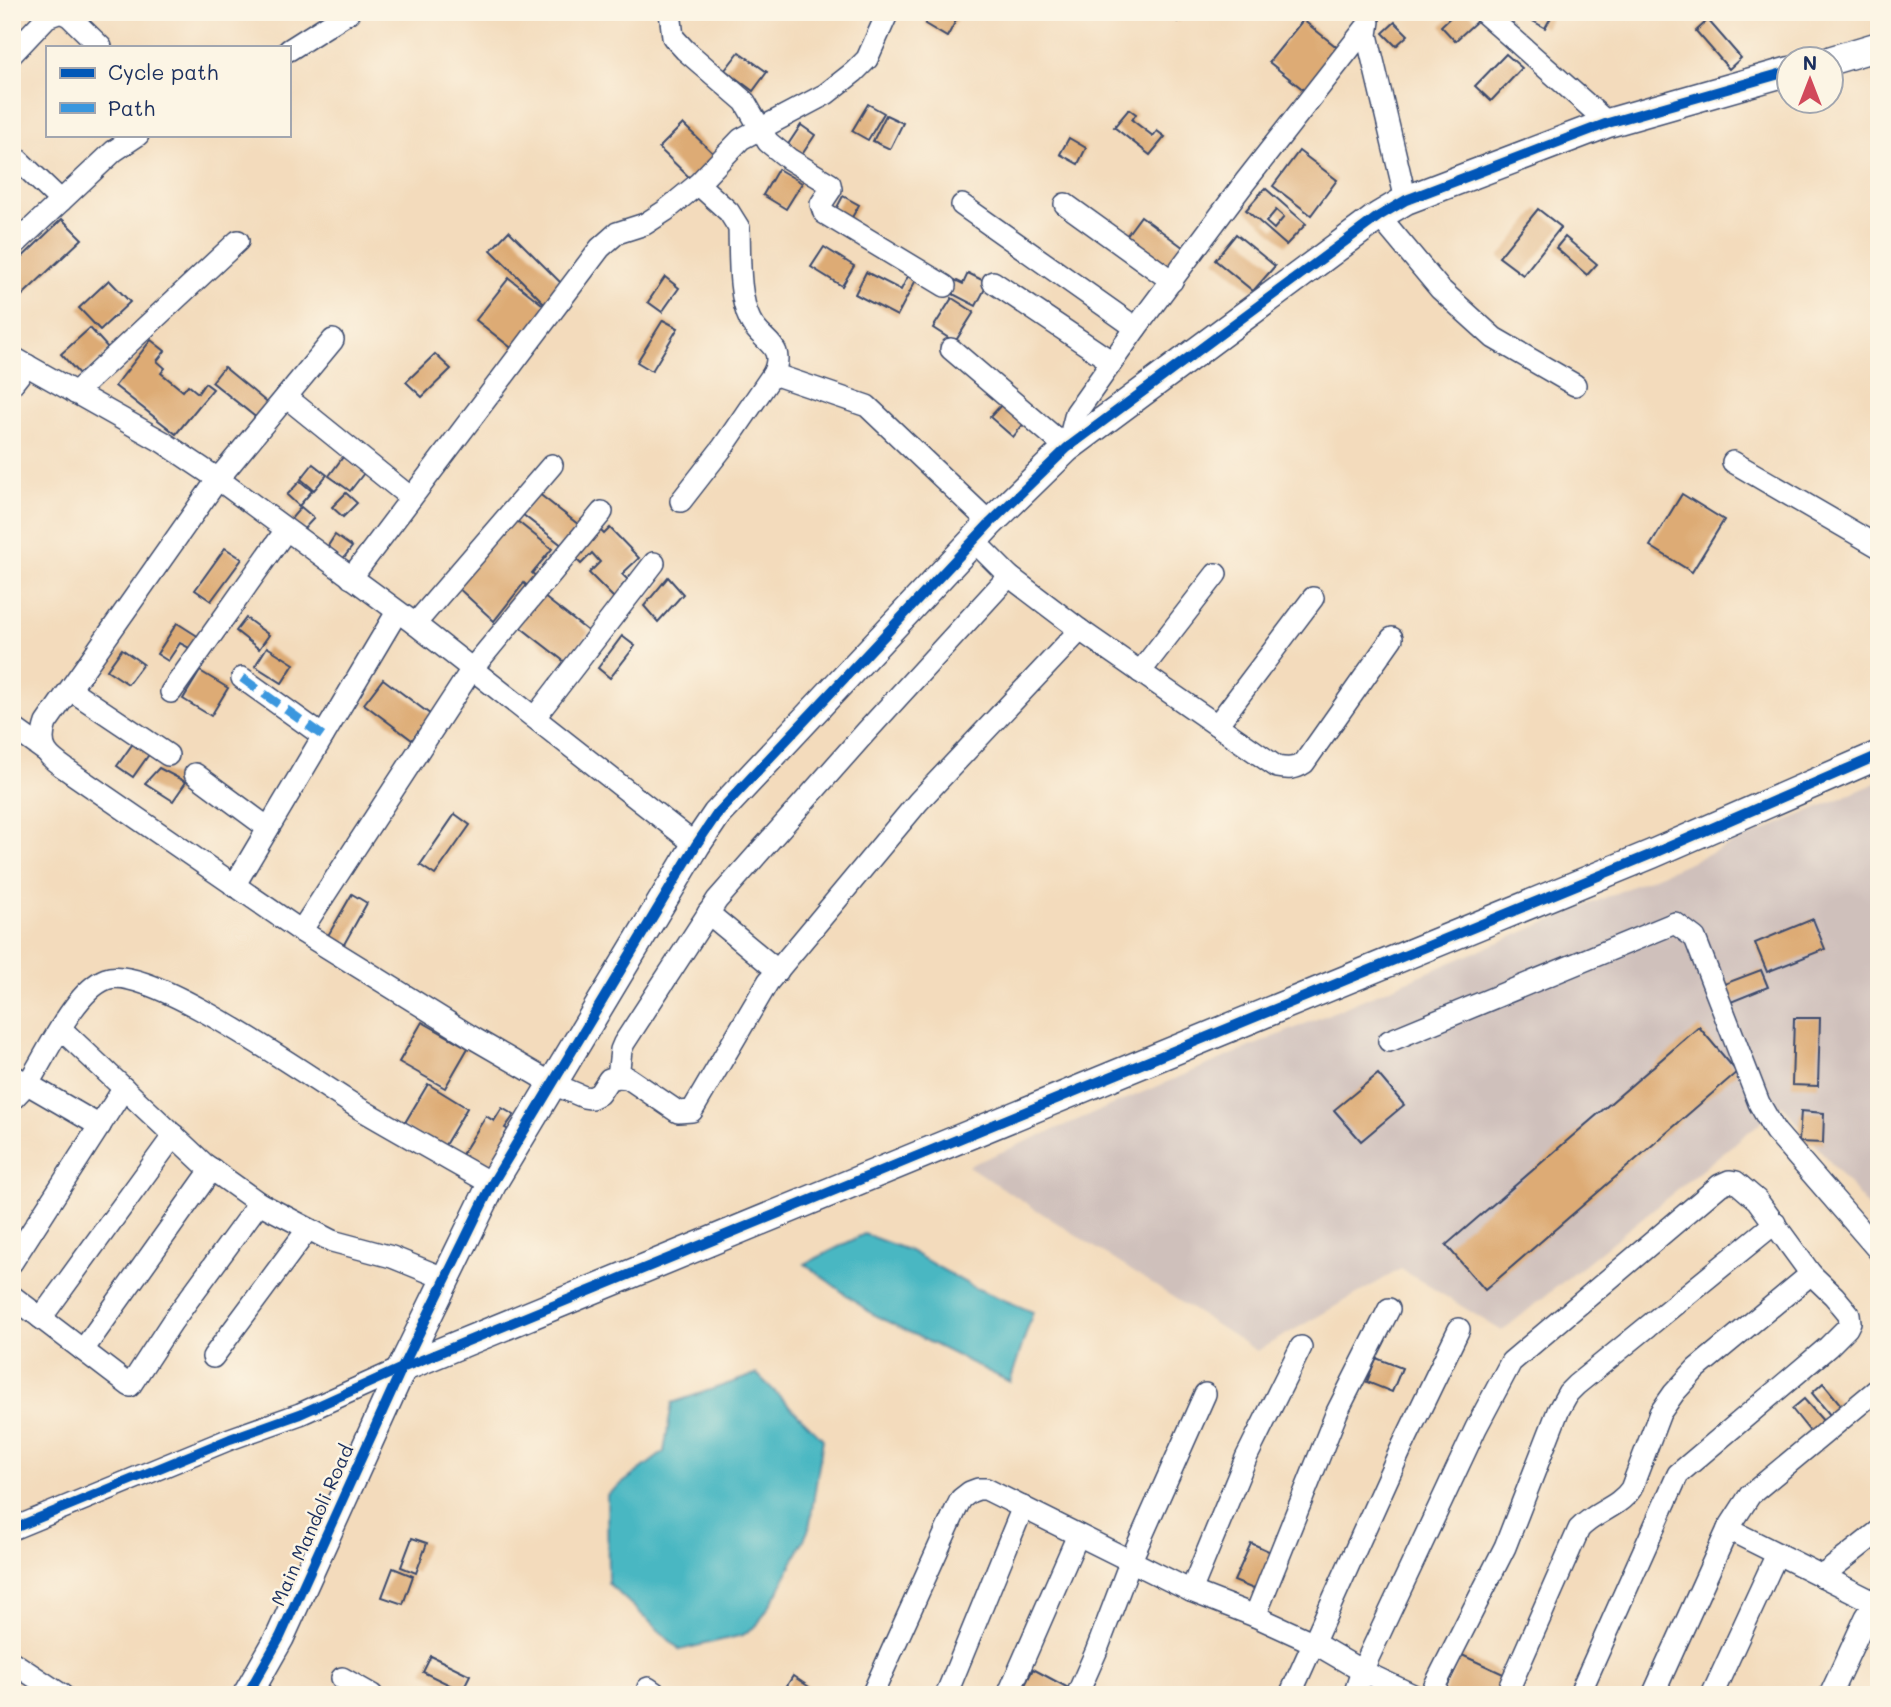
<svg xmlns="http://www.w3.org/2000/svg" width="1891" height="1707" font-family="Mali,sans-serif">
	<rect width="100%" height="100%" fill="#fcf5e5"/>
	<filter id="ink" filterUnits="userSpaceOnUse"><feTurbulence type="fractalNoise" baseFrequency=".0143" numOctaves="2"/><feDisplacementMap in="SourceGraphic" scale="14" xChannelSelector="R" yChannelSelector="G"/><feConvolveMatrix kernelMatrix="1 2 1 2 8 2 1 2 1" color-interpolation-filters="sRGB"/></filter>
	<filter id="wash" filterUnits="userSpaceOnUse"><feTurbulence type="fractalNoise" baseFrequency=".00686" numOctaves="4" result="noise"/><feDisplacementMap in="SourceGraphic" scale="28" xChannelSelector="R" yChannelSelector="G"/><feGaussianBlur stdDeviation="1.57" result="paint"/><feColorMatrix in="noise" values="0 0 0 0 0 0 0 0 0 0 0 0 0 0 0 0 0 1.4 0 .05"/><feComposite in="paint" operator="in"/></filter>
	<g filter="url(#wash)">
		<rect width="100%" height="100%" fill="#f3dbbc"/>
		<path fill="#cfc0bb" d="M1879,782v438l-97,-115 -280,226 -101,-62 -144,82 -289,-185z"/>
		<g fill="#48b7c2" stroke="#327390" stroke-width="2">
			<path d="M864,1234l46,17 63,36 60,25 -23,70 -138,-68 -67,-50z"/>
			<path d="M757,1374l66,65 -14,90 -31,63 -21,33 -14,10 -63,15 -72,-67 -1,-88 57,-43 8,-49z"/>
		</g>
		<g id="blocks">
			<g fill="#ddab75" fill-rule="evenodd">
				<path d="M932,12h17l9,5 -11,20 -22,-13z"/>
				<path d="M1164,12h22l-8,10z"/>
				<path d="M1456,12h13l8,9 -22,20 -14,-15z"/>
				<path d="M1517,12h37l-9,16z"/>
				<path d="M1303,20l36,29 -34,42 -36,-29z"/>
				<path d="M1708,20l33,38 -12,11 -33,-38z"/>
				<path d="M1395,22l13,13 -12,11 -13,-13z"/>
				<path d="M739,52l28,20 -14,19 -28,-21z"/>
				<path d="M1506,54l16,14 -31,33 -16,-15z"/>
				<path d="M868,104l16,9 -16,27 -16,-9z"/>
				<path d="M1129,109l7,5 -4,6 21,16 4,-5 8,6 -15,18 -36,-28z"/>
				<path d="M886,115l17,8 -13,26 -17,-8z"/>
				<path d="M683,124l33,32 -24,24 -33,-32z"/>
				<path d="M801,125l14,10 -14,21 -14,-10z"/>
				<path d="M1069,138l17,10 -8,16 -18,-10z"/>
				<path d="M1299,151l38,29 -26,35 -38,-29z"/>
				<path d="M778,169l24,14 -16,26 -23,-14z"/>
				<path d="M1265,188l41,36 -20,21 -40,-35zM1276,210l8,7 -10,12 -8,-7z"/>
				<path d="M843,196l16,9 -9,16 -16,-8z"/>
				<path d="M1538,209l23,18 -38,48 -24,-18z"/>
				<path d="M1141,216l43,32 -17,23 -43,-32z"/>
				<path d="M62,219l20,20 -70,66v-38z"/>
				<path d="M509,231l55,55 -18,19 -55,-55z"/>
				<path d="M1236,234l39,32 -22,25 -38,-31z"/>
				<path d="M1565,237l32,27 -10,11 -31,-27z"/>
				<path d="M824,247l30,19 -12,20 -31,-19z"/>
				<path d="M866,272l35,18 7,-14 8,4 -19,36 -42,-22z"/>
				<path d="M968,273l20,10 -12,23 -29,-15 6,-12 10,5z"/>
				<path d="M665,277l14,11 -17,24 -14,-10z"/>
				<path d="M509,278l38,30 -33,42 -38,-30z"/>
				<path d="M109,280l21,22 -30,28 -21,-22z"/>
				<path d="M952,298l22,14 -19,30 -22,-14z"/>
				<path d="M663,320l15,8 -26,43 -15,-9z"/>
				<path d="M90,328l19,21 -29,26 -19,-21z"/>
				<path d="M151,340l14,11 -8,10 8,7 -4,5 22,18 5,-6 10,8 7,-10 8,6 -37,45 -61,-48z"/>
				<path d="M435,354l16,15 -29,28 -16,-15z"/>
				<path d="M224,367l46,38 -12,14 -46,-37z"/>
				<path d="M1003,403l22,19 -12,15 -23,-20z"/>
				<path d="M343,457l21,16 -14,18 -21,-15z"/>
				<path d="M313,464l14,11 -13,15 -13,-11z"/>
				<path d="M300,481l12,10 -13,15 -12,-11z"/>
				<path d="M346,493l11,10 -14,14 -11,-10z"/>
				<path d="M538,493l41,32 -16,21 -41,-32z"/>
				<path d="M1682,494l42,26 -32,52 -42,-26z"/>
				<path d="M301,507l13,11 -11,12 -13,-10z"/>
				<path d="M512,517l40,32 -20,24 9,8 -8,10 -9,-8 -30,38 -39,-36z"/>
				<path d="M610,528l29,30 -17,16 6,6 -6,6 6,6 -10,10 -29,-29 11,-11 -8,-9 -11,11 -9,-9 27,-26 5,5z"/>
				<path d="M335,535l17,12 -10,13 -16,-11z"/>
				<path d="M225,548l17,11 -31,42 -16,-11z"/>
				<path d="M668,577l15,17 -25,28 -14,-16z"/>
				<path d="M539,593l50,39 -24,30 -50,-39z"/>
				<path d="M246,618l23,17 -10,14 -23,-18z"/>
				<path d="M177,623l22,14 -8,12 -11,-6 -12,18 -11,-7z"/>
				<path d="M622,636l13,10 -25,32 -12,-10z"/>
				<path d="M267,647l27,17 -12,19 -27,-17z"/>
				<path d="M122,649l21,15 -15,20 -21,-14z"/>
				<path d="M200,671l28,17 -17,28 -28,-17z"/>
				<path d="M383,679l48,36 -19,25 -48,-36z"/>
				<path d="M134,742l16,11 -17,24 -16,-11z"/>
				<path d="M159,768l27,14 -13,19 -28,-18z"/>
				<path d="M455,814l15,11 -35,50 -15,-10z"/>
				<path d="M352,894l15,9 -25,45 -16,-9z"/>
				<path d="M1813,919l12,30 -58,23 -12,-29z"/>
				<path d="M1761,970l7,17 -37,15 -7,-18z"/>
				<path d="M1794,1018h26l-2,68 -26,-1z"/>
				<path d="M422,1022l46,26 -23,40 -46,-26z"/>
				<path d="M1699,1027l38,45 -252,218 -39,-45z"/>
				<path d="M1378,1074l26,31 -43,36 -27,-31z"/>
				<path d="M428,1084l39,24 -25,42 -39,-24z"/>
				<path d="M502,1108l12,7 -9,13 7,4 -27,46 -27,-17 28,-45 8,5z"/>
				<path d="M1801,1111l23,2 -1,30 -24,-1z"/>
				<path d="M1376,1358l26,10 -10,24 -25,-10z"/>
				<path d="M1823,1383l18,22 -11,10 -18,-22z"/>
				<path d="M1804,1399l21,24 -13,11 -20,-25z"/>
				<path d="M412,1538l15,5 -11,30 -15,-6z"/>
				<path d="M1251,1543l22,10 -17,37 -22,-9z"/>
				<path d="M393,1568l20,8 -10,28 -21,-7z"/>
				<path d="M1462,1655l50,23 -8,17h-61z"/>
				<path d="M431,1656l39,19 -8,16 -39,-19z"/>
				<path d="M1033,1669l41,22 -2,4h-52z"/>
				<path d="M793,1676l28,19h-40z"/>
			</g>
		</g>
	</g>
	<g filter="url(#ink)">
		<use href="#blocks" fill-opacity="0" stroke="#3b496c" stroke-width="2"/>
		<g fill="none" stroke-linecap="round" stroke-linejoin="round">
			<defs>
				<g id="minor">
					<path d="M670,12l3,25 12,13 60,52 23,40 21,17 41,25 1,5 -10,15 3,9 121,73"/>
					<path d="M1483,12l125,111"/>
					<path d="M1369,21l-2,14 39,165"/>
					<path d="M289,50l60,-38"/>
					<path d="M12,54l35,-37 14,-5 8,4 32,31"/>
					<path d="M12,154l49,47"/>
					<path d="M1065,204l107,77"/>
					<path d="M962,205l174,123"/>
					<path d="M1379,216l61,73 54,49 81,47"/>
					<path d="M12,247l102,-96 24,-16"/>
					<path d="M993,282l119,80"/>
					<path d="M333,340l-115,139 -172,244c-10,29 6,36 27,51l228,157 174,108 76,44 33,14 7,1 8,-4 10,-15 9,-2 10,1 50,34 14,-1 76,-129 150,-180 162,-172"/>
					<path d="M951,349l116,99 9,-35 60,-85 109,-146 123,-157"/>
					<path d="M12,357l151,85 55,37 197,145 281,221"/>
					<path d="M773,374l94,32 123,117"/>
					<path d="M12,384l15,-19"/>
					<path d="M75,393l163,-152"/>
					<path d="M286,397l125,101"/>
					<path d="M1733,462l146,85"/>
					<path d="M681,501l42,-54 50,-73c14,-30 -12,-31 -23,-54 -12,-24 -10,-65 -11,-92l-10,-16 -31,-28"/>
					<path d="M973,540l36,36 71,54 197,137c11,2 18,2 27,-4l88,-125"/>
					<path d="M351,578l249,-330 17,-15 28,-9 20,-13 33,-27 43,-45 85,-45 28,-22 13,-13 21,-47"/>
					<path d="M415,624l137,-159"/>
					<path d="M1140,672l76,-98"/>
					<path d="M242,678l81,58"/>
					<path d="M71,690l97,65"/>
					<path d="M171,692l115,-162"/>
					<path d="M535,717l119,-154"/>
					<path d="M1217,725l96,-127"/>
					<path d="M12,727l32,23"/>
					<path d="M195,774l73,54"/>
					<path d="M234,886l163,-274"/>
					<path d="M708,913l70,58"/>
					<path d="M301,931l171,-262 130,-157"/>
					<path d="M61,1029l142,134 56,40 73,38 60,16 54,22"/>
					<path d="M1389,1041l286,-118 20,15 64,165 16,28 104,120"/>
					<path d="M12,1075l88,51"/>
					<path d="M618,1077l3,-27 3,-7 93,-143 148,-167 144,-157"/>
					<path d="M12,1100c6,-7 13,-13 18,-20 18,-28 45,-89 76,-101 44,-17 212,105 256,131 43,25 86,49 130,74"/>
					<path d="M12,1262l112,-174"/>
					<path d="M12,1296l118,90 42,-64 87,-119"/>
					<path d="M41,1318l133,-183"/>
					<path d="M83,1350l129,-181"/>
					<path d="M213,1357l95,-128"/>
					<path d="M12,1529l218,-90 70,-25 102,-46"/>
					<path d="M1728,1529l146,73"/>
					<path d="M1822,1576l57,-45"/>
					<path d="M1191,1591l55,-133 55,-111"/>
					<path d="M1255,1616l82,-204 52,-103"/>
					<path d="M12,1662l50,33"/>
					<path d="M342,1678l30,17"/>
					<path d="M648,1688l10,7"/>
					<path d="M872,1695l85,-188 4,-8 9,-7 8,-3h8l205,102 64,25 59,27 48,28 51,24"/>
					<path d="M946,1695l77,-188"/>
					<path d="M1008,1695l70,-160"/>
					<path d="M1077,1695l19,-43 35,-92 74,-166"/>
					<path d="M1290,1695l110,-244 59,-122"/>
					<path d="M1354,1695l8,-24 114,-243 35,-66 209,-177 9,-4 7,1 21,18 54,74 23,22 15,18 1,8 -3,6 -19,19 -150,127 -99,221"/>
					<path d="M1430,1695l75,-148 53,-136 10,-18 8,-8 199,-162"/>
					<path d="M1506,1695l73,-166c15,-17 39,-21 52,-40l29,-76 14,-20 22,-24 115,-95"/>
					<path d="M1653,1695l75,-166 22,-34 129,-107"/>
					<path d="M1712,1695l65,-141"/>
					<path d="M1830,1695l36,-78 13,-20"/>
				</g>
				<g id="tertiary">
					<path d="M1832,60l47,-14"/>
					<path d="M402,1368l1250,-514 227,-99"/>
					<path d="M247,1695l33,-58 122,-269 90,-184 204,-339 21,-31 273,-291 77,-75 265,-197 47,-35 27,-16 202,-77 182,-52"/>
				</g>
			</defs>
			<use href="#minor" stroke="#3b496c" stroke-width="24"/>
			<use href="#tertiary" stroke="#3b496c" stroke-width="31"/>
			<use href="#minor" stroke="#fff" stroke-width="21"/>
			<use href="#tertiary" stroke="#fff" stroke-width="28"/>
			<path stroke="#3a97de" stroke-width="9" stroke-dasharray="18 9" stroke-linecap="butt" d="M242,678l81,58"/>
			<defs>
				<g id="cycleway">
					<path d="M12,1529l218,-90 70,-25 102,-46 1250,-514 227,-99"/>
					<path d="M247,1695l33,-58 122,-269 90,-184 204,-339 21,-31 273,-291 77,-75 265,-197 47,-35 27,-16 202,-77 182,-52"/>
				</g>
			</defs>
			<use href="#cycleway" stroke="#fcf5e5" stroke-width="15"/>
			<use href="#cycleway" stroke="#0057b8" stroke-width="10"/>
		</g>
	</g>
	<g text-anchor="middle" stroke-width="5" stroke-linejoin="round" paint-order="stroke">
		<g font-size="19" fill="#1b2f5e" stroke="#fcf5e5">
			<text transform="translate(312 1525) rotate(-66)" y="7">Main Mandoli Road</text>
		</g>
	</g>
	<rect width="1891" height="1707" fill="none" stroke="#fcf5e5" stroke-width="42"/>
	<rect x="46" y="46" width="245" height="91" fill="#fcf5e5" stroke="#a2a6af" stroke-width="2"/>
	<rect x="60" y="68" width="35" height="10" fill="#0057b8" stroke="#a2a6af" stroke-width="2"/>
	<text x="108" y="80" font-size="21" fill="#1b2f5e">Cycle path</text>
	<rect x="60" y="103" width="35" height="10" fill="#3a97de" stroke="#a2a6af" stroke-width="2"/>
	<text x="108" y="116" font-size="21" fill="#1b2f5e">Path</text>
	<g transform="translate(1810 80)"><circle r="33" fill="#fcf5e5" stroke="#a2a6af" stroke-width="2"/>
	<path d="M0-5L12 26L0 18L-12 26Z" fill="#d1495b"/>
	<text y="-10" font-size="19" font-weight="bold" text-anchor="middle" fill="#1b2f5e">N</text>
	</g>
</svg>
